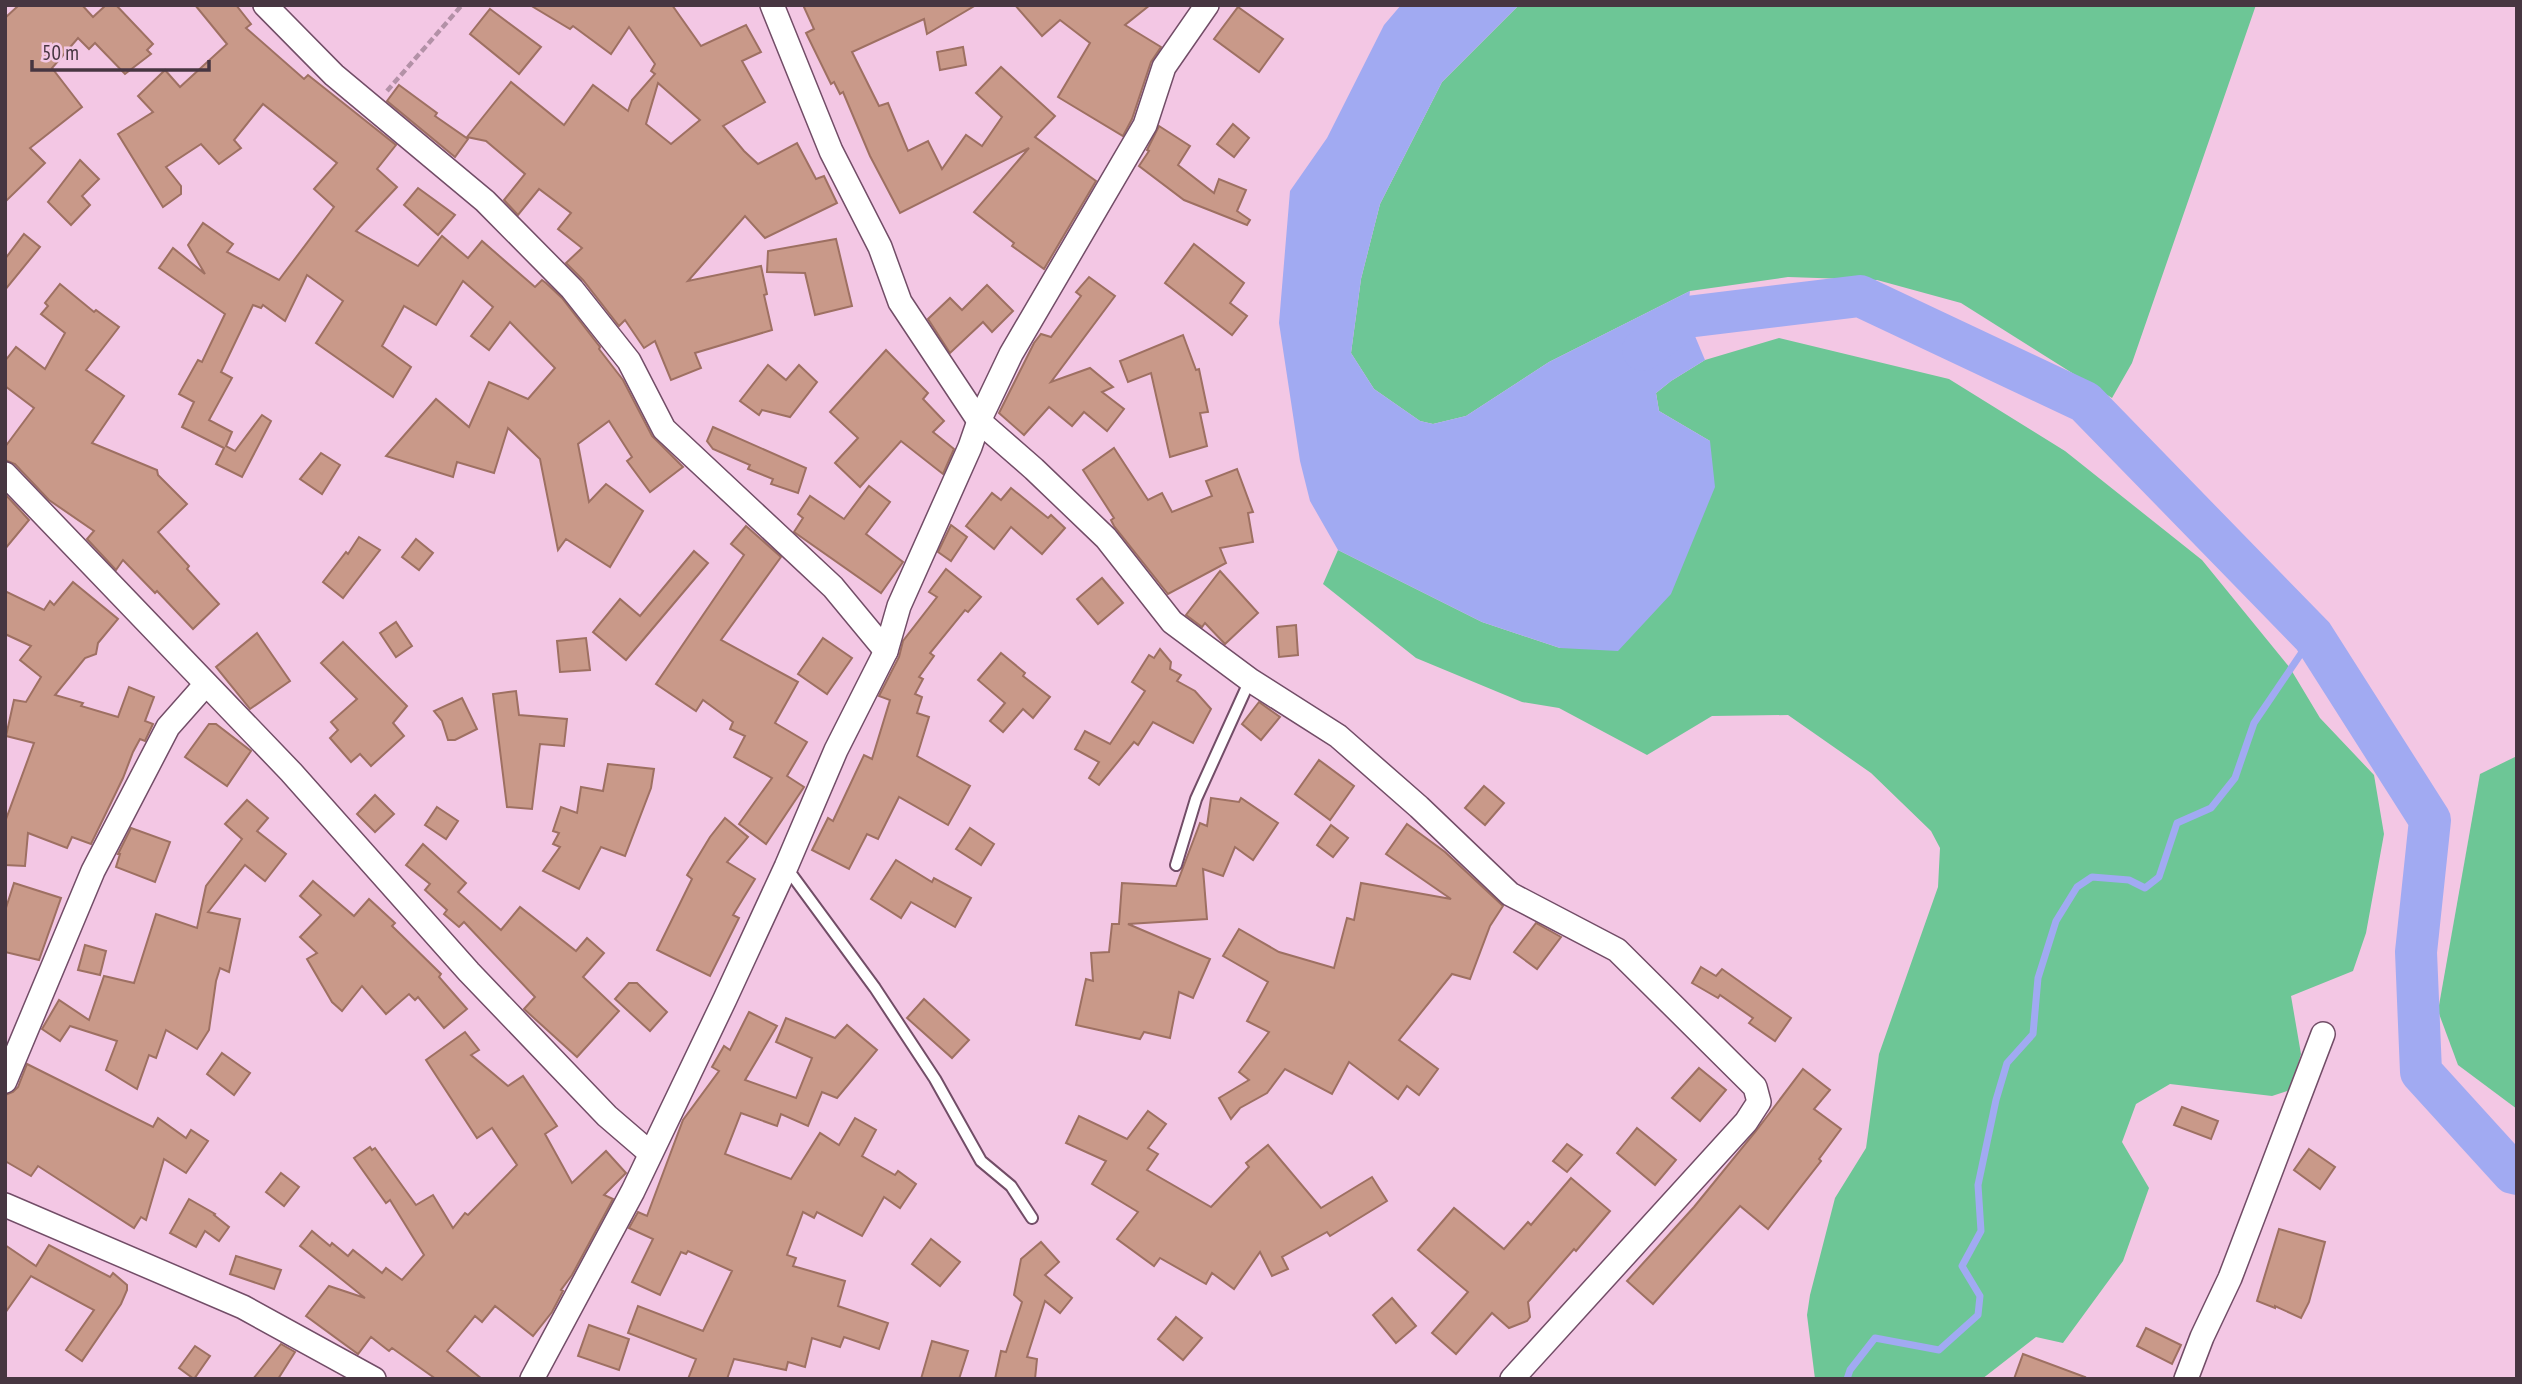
<svg xmlns="http://www.w3.org/2000/svg" width="2522" height="1384" font-family="'PT Sans Narrow',sans-serif">
	<rect width="100%" height="100%" fill="#f3c7e4"/>
	<g fill="#6dc696">
		<path d="M1519,5h737l-124,358 -20,35 -151,-95 -84,-23 -89,-3 -98,14 -141,71 -83,54 -33,8 -13,-3 -46,-32 -23,-36 10,-74 19,-75 62,-122z"/>
		<path d="M1779,338l170,41 116,72 137,109 88,108 30,50 54,57 10,59 -18,99 -13,38 -62,25 10,58 -11,36 -18,6 -102,-12 -34,20 -14,38 27,46 -26,73 -60,82 -27,-6 -54,42h-167l-8,-64 3,-20 25,-97 31,-50 13,-94 59,-167 2,-39 -9,-17 -60,-58 -83,-58 -76,1 -65,39 -88,-47 -37,-6 -106,-44 -93,-74 15,-34 144,72 78,26 150,-207 -51,-30 -3,-18 15,-12 34,-21z"/>
		<path d="M2517,756v353l-59,-44 -20,-54 42,-237z"/>
	</g>
	<path fill="#a1aaf2" d="M1401,5h118l-77,77 -62,122 -19,75 -10,74 23,36 46,32 13,3 33,-8 83,-54 141,-71 -3,26 18,43 -34,21 -15,12 3,18 51,30 5,46 -44,107 -53,57 -58,-3 -78,-26 -144,-72 -28,-49 -10,-40 -21,-138 11,-132 37,-53 57,-113z"/>
	<g fill="none" stroke-linecap="round" stroke-linejoin="round">
		<path stroke="#a1aaf2" stroke-width="7" d="M1847,1379l3,-9 25,-32 64,12 39,-35 2,-19 -18,-30 19,-35 -3,-46 18,-85 11,-37 26,-29 5,-56 18,-57 21,-34 15,-10 37,3 16,8 14,-11 18,-54 34,-15 24,-30 19,-55 59,-87"/>
		<path stroke="#a1aaf2" stroke-width="42" d="M1643,350l44,-33 173,-21 225,106 228,234 117,184 -14,132 5,120 92,101 4,1"/>
	</g>
	<g fill="#c99989" stroke="#9e7062" stroke-width="2" fill-rule="evenodd">
		<path d="M19,5h63l11,12 13,-12h10l37,39 -6,6 4,4 -26,20 -30,-31 -6,6 -11,-11 -26,30 30,39 -52,41 15,15 -40,39v-184z"/>
		<path d="M195,5h41l15,19 -5,4 58,51 4,-4 88,70 -19,24 20,18 -41,44 62,35 24,-30 26,22 14,-17 53,46 7,-7 4,3 16,15 38,49 -1,2 24,31 29,56 31,31 -33,25 -23,-31 5,-4 -23,-36 -31,23 11,58 17,-18 37,27 -33,56 -44,-28 -8,11 -18,-91 -32,-31 -14,45 -37,-11 -4,15 -67,-21 50,-57 33,28 20,-45 39,17 27,-31 -45,-46 -21,28 -18,-14 22,-29 -30,-26 -27,44 -32,-19 -22,40 29,21 -18,30 -77,-54 27,-42 -36,-26 -22,46 -22,-16 -2,3 -8,-3 -32,67 11,6 -23,42 23,12 -6,14 9,5 27,-36 9,6 -29,56 -26,-13 8,-16 -42,-21 12,-25 -15,-8 19,-34 4,2 23,-48 -66,-46 14,-20 32,26 -17,-29 15,-22 30,21 -6,8 52,28 55,-73 -20,-18 23,-26 -74,-59 -29,36 7,8 -22,16 -18,-20 -35,23 15,19v8l-18,13 -45,-73 35,-22 -15,-16 27,-26 15,17 47,-43z"/>
		<path d="M530,5h142l29,41 45,-21 15,27 -19,9 23,41 -42,24 21,25 14,13 39,-21 19,36 8,-3 13,27 -72,35 -20,-22 -57,65 73,-15 6,28 -3,1 8,35 -77,23 6,15 -30,12 -16,-39 -11,7 -19,-28 -6,6 -36,-46 -17,-17 16,-15 -24,-19 13,-16 -32,-24 -21,26 -14,-15 21,-26 -39,-33 -19,-4 44,-55 53,43 29,-40 35,26 4,-11 23,-26 -4,-3 4,-7 -26,-37 -18,27 -38,-28 -3,3zM658,83l42,37 -29,24 -25,-20z"/>
		<path d="M803,5h173l-49,29 -3,-15 -72,33 27,54 9,-3 20,48 20,-10 14,28 24,-34 16,11 20,-29 -26,-24 25,-26 54,49 -20,21 61,44 -52,88 -32,-23 2,-3 -40,-31 55,-64 -129,65 -30,-57 -27,-64 -3,2 -6,-12 -3,2 -25,-51 8,-4z"/>
		<path d="M1015,5h135l-25,20 36,22 -10,15 -19,57 -9,17 -65,-39 32,-54 -30,-23 -18,16z"/>
		<path d="M1238,7l45,32 -24,33 -45,-33z"/>
		<path d="M490,9l51,38 -22,27 -49,-40z"/>
		<path d="M963,47l3,18 -26,5 -3,-18z"/>
		<path d="M399,85l38,28 -2,3 33,23 -13,18 -68,-56z"/>
		<path d="M1233,124l16,14 -15,19 -17,-13z"/>
		<path d="M1159,126l31,20 -12,19 36,28 5,-14 27,11 -9,21 13,9 -3,5 -63,-25 -45,-34 10,-15 -2,-1z"/>
		<path d="M80,160l19,19 -17,17 8,9 -19,20 -23,-23z"/>
		<path d="M418,188l37,27 -17,20 -34,-30z"/>
		<path d="M24,234l16,13 -35,43v-31z"/>
		<path d="M836,239l16,67 -37,9 -10,-42 -38,-1 1,-21z"/>
		<path d="M1194,244l50,39 -14,20 17,13 -15,19 -67,-52z"/>
		<path d="M1089,277l26,19 -64,86 39,-14 23,19 -11,5 22,17 -17,22 -23,-19 -12,14 -23,-19 -25,28 -25,-22 35,-70 7,-9 10,3 30,-41 -5,-4z"/>
		<path d="M60,284l34,28 2,-2 23,17 -33,43 38,26 -32,47 65,27 1,5 29,29 -29,28 31,34 -2,3 32,35 -26,25 -36,-38 -2,2 -32,-33 -7,10 -29,-31 7,-8 -45,-31 -34,-36 -10,-4v-13l29,-39 -29,-22v-25l11,-14 29,22 20,-36 -24,-19 7,-8 -3,-3z"/>
		<path d="M987,285l26,26 -21,21 -9,-10 -33,31 -22,-34 22,-21 12,12z"/>
		<path d="M1183,335l13,35 3,-1 9,43 -8,1 7,33 -37,11 -19,-84 -23,9 -8,-21z"/>
		<path d="M886,350l42,43 -5,6 21,22 -11,11 21,17 -11,25 -42,-33 -41,46 -25,-24 23,-25 -28,-26z"/>
		<path d="M768,365l18,15 13,-15 18,17 -27,35 -28,-7 -3,5 -19,-14z"/>
		<path d="M713,427l93,41 -8,25 -27,-9 2,-5 -25,-10 2,-4 -37,-16 -6,-8z"/>
		<path d="M1114,448l34,52 14,-7 10,19 40,-16 -6,-15 31,-12 16,43 -5,1 5,29 -33,6 6,15 -58,31 -54,-68 -3,-6 3,-2 -31,-48z"/>
		<path d="M321,453l19,12 -18,29 -22,-15z"/>
		<path d="M869,486l21,16 -24,32 37,28 -22,31 -87,-61 9,-14 -5,-4 12,-18 34,23z"/>
		<path d="M1011,488l37,30 3,-3 14,13 -23,26 -31,-27 -17,22 -28,-23 26,-33 9,7z"/>
		<path d="M5,494l24,26 -24,29z"/>
		<path d="M951,525l16,12 -16,24 -13,-9z"/>
		<path d="M746,526l35,31 -60,83 77,42 -23,41 32,19 -20,34 17,11 -38,57 -27,-20 33,-46 -38,-21 11,-21 -15,-7 3,-7 -30,-22 -7,11 -40,-27 88,-129 -13,-11z"/>
		<path d="M359,537l21,13 -37,48 -20,-16 23,-30 2,2z"/>
		<path d="M416,539l17,14 -14,17 -17,-13z"/>
		<path d="M694,551l14,12 -82,97 -33,-28 27,-33 20,17z"/>
		<path d="M946,569l35,28 -13,15 -3,-2 -35,43 4,3 -15,21 4,2 -8,15 7,3 -5,16 12,4 -12,39 53,30 -22,39 -49,-28 -21,42 -11,-5 -18,35 -37,-19 16,-32 5,3 31,-66 8,4 18,-59 -11,-4 20,-39 4,-16 34,-44 -8,-5z"/>
		<path d="M1220,571l38,42 -33,31 -20,-21 -3,4 -16,-12z"/>
		<path d="M1102,578l21,25 -25,21 -21,-25z"/>
		<path d="M73,582l45,37 -20,24 -2,11 -11,4 -30,37 28,8 -2,3 37,11 11,-30 25,10 -9,24 8,3 -8,17 -5,-2 -7,13 -10,26 -32,66 -19,-7 -5,11 -39,-15 -3,33 -20,-1v-43l29,-79 -28,-7 8,-36 12,2 15,-25 -21,-17 11,-14 -26,-12v-43l39,19 6,-9 4,4z"/>
		<path d="M396,622l16,24 -16,11 -16,-24z"/>
		<path d="M1296,625l2,30 -19,2 -2,-30z"/>
		<path d="M257,633l33,48 -40,28 -34,-42z"/>
		<path d="M586,638l4,32 -30,2 -3,-31z"/>
		<path d="M823,638l29,20 -25,36 -29,-20z"/>
		<path d="M343,642l64,64 -14,17 11,13 -33,30 -11,-12 -9,8 -21,-24 8,-8 -7,-8 26,-23 -36,-36z"/>
		<path d="M1160,649l11,13 -1,7 11,6 -4,6 18,10 16,18 -18,34 -40,-21 -15,23 -4,-3 -35,43 -10,-7 10,-16 -24,-13 10,-18 25,13 35,-53 -13,-9 17,-27 5,3z"/>
		<path d="M1001,653l24,20 -2,3 27,21 -17,21 -10,-9 -20,23 -13,-11 15,-18 -27,-23z"/>
		<path d="M516,691l3,24 48,4 -3,27 -24,-2 -8,65 -25,-2 -14,-113z"/>
		<path d="M462,698l15,31 -22,11h-7l-6,-19 -8,-10z"/>
		<path d="M1259,702l21,15 -19,23 -19,-16z"/>
		<path d="M209,724h7l35,27 -24,35 -42,-29z"/>
		<path d="M1319,760l35,26 -24,34 -35,-26z"/>
		<path d="M608,764l46,5 -3,19 -26,68 -24,-9 -22,42 -36,-18 17,-24 -7,-3 6,-11 -6,-2 8,-24 16,6 4,-26 22,4z"/>
		<path d="M1484,786l20,17 -19,22 -20,-17z"/>
		<path d="M375,795l19,19 -19,18 -18,-18z"/>
		<path d="M1211,798l28,4 2,-4 37,25 -25,37 -18,-13 -12,29 -20,-7 4,50 -79,5 82,35 -17,39 -14,-6 -9,46 -26,-6 -4,7 -64,-14 10,-46 7,2 -2,-28 18,-1 3,-28h7l3,-41 54,3 24,-63 7,3z"/>
		<path d="M247,800l21,18 -11,13 29,23 -21,27 -20,-16 -37,47 32,7 -11,53 -9,-4 -4,13 -7,49 -12,19 -31,-19 -10,28 -7,-3 -12,34 -31,-19 11,-29 -47,-15 -10,15 -18,-12 17,-29 30,20 15,-44 30,7 22,-69 41,14 9,-42 36,-47 -17,-15z"/>
		<path d="M437,807l21,14 -12,18 -21,-14z"/>
		<path d="M725,818l23,19 -21,25 28,17 -22,36 6,3 -29,58 -53,-26 35,-71 -5,-4 23,-38z"/>
		<path d="M1407,824l38,28 58,54 -13,20 -20,53 -18,-5 -53,66 39,29 -19,26 -12,-9 -9,13 -49,-37 -17,32 -47,-25 -18,24 -27,15 -9,11 -12,-21 30,-18 -10,-8 30,-40 -22,-11 21,-39 -45,-26 16,-27 40,23 55,16 13,-50 7,2 7,-37 90,16 -65,-45z"/>
		<path d="M1331,825l17,13 -15,19 -16,-12z"/>
		<path d="M131,828l39,14 -15,40 -39,-15 4,-13h-2z"/>
		<path d="M970,828l24,16 -13,21 -25,-16z"/>
		<path d="M423,844l43,39 -8,9 43,38 19,-23 56,44 11,-13 17,15 -21,24 36,34 -42,46 -53,-48 11,-12 -71,-75 -5,5 -15,-13 3,-4 -22,-20 5,-6 -24,-19z"/>
		<path d="M896,860l36,22 2,-4 37,20 -16,29 -44,-25 -10,16 -30,-19z"/>
		<path d="M313,881l41,35 15,-17 26,24 -3,3 49,48 -2,3 28,32 -23,19 -26,-31 -3,3 -6,-6 -23,20 -24,-28 -20,25 -10,-9 -25,-43 10,-6 -17,-16 21,-22 -21,-19z"/>
		<path d="M14,883l47,15 -22,62 -34,-8v-41z"/>
		<path d="M1536,923l25,14 -24,32 -23,-17z"/>
		<path d="M85,945l21,6 -6,24 -22,-5z"/>
		<path d="M1701,967l15,9 6,-7 69,49 -16,23 -26,-18 4,-5 -33,-23 -2,3 -26,-15z"/>
		<path d="M629,983h8l30,29 -17,19 -35,-32z"/>
		<path d="M924,999l45,41 -17,18 -45,-40z"/>
		<path d="M749,1012l28,14 -32,54 51,18 16,-40 -36,-16 10,-24 49,20 12,-13 30,25 -40,48 -15,-6 -14,34 -27,-12 -4,12 -36,-13 -16,41 66,25 29,-46 19,12 16,-27 21,12 -14,26 33,19 3,-4 18,13 -16,24 -16,-11 -22,39 -45,-24 -3,6 -11,-6 -16,43 9,3 -3,8 52,15 -7,25 50,17 -9,26 -35,-12 -4,10 -28,-9 -7,29 -17,-5 -2,8 -52,-11 -7,20h-39l8,-20 -68,-26 10,-27 65,25 29,-60 -44,-20 -2,3 -5,-2 -21,43 -28,-13 21,-43 -24,-11 9,-16 9,4 36,-96 36,-49 -7,-4 12,-21 6,4z"/>
		<path d="M465,1032l14,18 -8,5 37,31 15,-10 34,50 -12,8 27,49 34,-32 20,22 -22,22 9,4 -41,76 -11,15 2,1 -11,21 -19,24 -38,-30 -13,16 -7,-6 -28,35 35,28h-46l-44,-31 -3,3 -18,-14 -13,17 -52,-38 23,-30 36,12 -65,-52 12,-15 18,15 2,-3 16,13 5,-6 29,23 4,-5 16,12 22,-25 -34,-55 -4,3 -32,-45 16,-11 2,3 3,-2 41,57 17,-10 20,33 12,-15 3,2 49,-50 -25,-37 -15,10 -51,-78z"/>
		<path d="M222,1053l28,20 -16,22 -27,-21z"/>
		<path d="M27,1064l126,63 5,-9 28,20 5,-8 17,11 -22,32 -22,-14 -18,61 -5,-3 -7,11 -96,-62 -7,10 -26,-15v-66l8,-3 5,-5z"/>
		<path d="M1699,1068l27,22 -26,31 -28,-23z"/>
		<path d="M1803,1069l27,21 -16,19 27,20 -22,30 2,2 -53,68 -28,-23 -87,98 -26,-23 67,-74 62,-76z"/>
		<path d="M2182,1107l36,14 -7,18 -37,-14z"/>
		<path d="M1148,1111l18,13 -18,24 10,6 -11,16 64,37 38,-40 -3,-4 22,-18 53,63 51,-31 15,24 -57,35 -3,-4 -45,25 6,12 -16,7 -12,-24 -26,37 -22,-16 -6,11 -46,-26 -6,8 -37,-27 21,-27 -46,-28 14,-23 -40,-18 13,-27 48,23z"/>
		<path d="M1637,1128l39,32 -21,25 -38,-32z"/>
		<path d="M1567,1144l15,11 -15,17 -14,-11z"/>
		<path d="M2309,1149l26,18 -15,22 -26,-19z"/>
		<path d="M281,1173l18,14 -15,19 -18,-14z"/>
		<path d="M1571,1178l39,33 -34,40 -2,-2 -46,53 2,15 -3,4 -18,7 -17,-15 -36,41 -24,-21 36,-41 -50,-42 36,-42 50,41 24,-27 3,3z"/>
		<path d="M189,1199l26,15 -1,1 15,12 -10,14 -14,-10 -9,16 -26,-14z"/>
		<path d="M2279,1229l46,13 -16,60 -8,16 -26,-12v2l-18,-7z"/>
		<path d="M931,1239l29,23 -20,24 -28,-22z"/>
		<path d="M1041,1242l18,20 -14,13 27,23 -12,15 -15,-12 -18,56 10,2 -2,20h-40l6,-28 5,1 16,-50 -8,-7 7,-36z"/>
		<path d="M5,1245l31,21 13,-21 61,32 3,-4 14,12v5l-6,14 -39,57 -16,-11 28,-40 -63,-34 -26,37z"/>
		<path d="M236,1256l45,14 -7,19 -44,-15z"/>
		<path d="M1392,1298l24,28 -20,17 -23,-28z"/>
		<path d="M1176,1317l26,21 -19,22 -25,-21z"/>
		<path d="M589,1325l40,14 -10,31 -41,-14z"/>
		<path d="M2146,1328l35,17 -9,19 -35,-18z"/>
		<path d="M932,1341l36,10 -9,28h-38z"/>
		<path d="M281,1344l14,8 -17,27h-25z"/>
		<path d="M195,1346l15,10 -16,23 -15,-11z"/>
		<path d="M2023,1354l62,23 -1,2h-70z"/>
	</g>
	<g fill="none" stroke-linecap="round" stroke-linejoin="round">
		<defs>
			<g id="service">
				<path d="M1176,865l20,-66 54,-119"/>
				<path d="M786,867l89,121 60,91 46,82 30,25 21,32"/>
			</g>
			<g id="minor">
				<path d="M265,5l69,70 151,126 87,88 57,72 35,68 169,158 53,64"/>
				<path d="M772,5l59,146 49,96 20,55 79,119 55,48 72,69 66,84 78,58 88,56 81,71 91,87 107,56 138,137 4,15 -13,20 -234,257"/>
				<path d="M5,474l286,298 178,200 138,144 43,37"/>
				<path d="M5,1081l88,-210 75,-144 38,-43"/>
				<path d="M5,1205l238,102 131,72"/>
				<path d="M532,1379l101,-188 92,-192 61,-132 50,-117 50,-99 13,-45 71,-159 9,-26 32,-67 134,-229 19,-58 43,-62"/>
				<path d="M2186,1379l16,-42 28,-59 93,-244"/>
			</g>
		</defs>
		<use href="#service" stroke="#724d67" stroke-width="14"/>
		<use href="#minor" stroke="#724d67" stroke-width="26"/>
		<path stroke="#b391a7" stroke-width="4.5" stroke-dasharray="7 3.5" stroke-linecap="butt" d="M387,91l75,-86"/>
		<use href="#service" stroke="#fff" stroke-width="10"/>
		<use href="#minor" stroke="#fff" stroke-width="23"/>
	</g>
	<rect width="2522" height="1384" fill="none" stroke="#473641" stroke-width="14"/>
	<path d="M32 60v10h177v-10" fill="none" stroke="#473641" stroke-width="3.5"/>
	<text x="42" y="60" font-size="21" fill="#473641" stroke="#f3c7e4" stroke-width="5" paint-order="stroke">50 m</text>
</svg>
